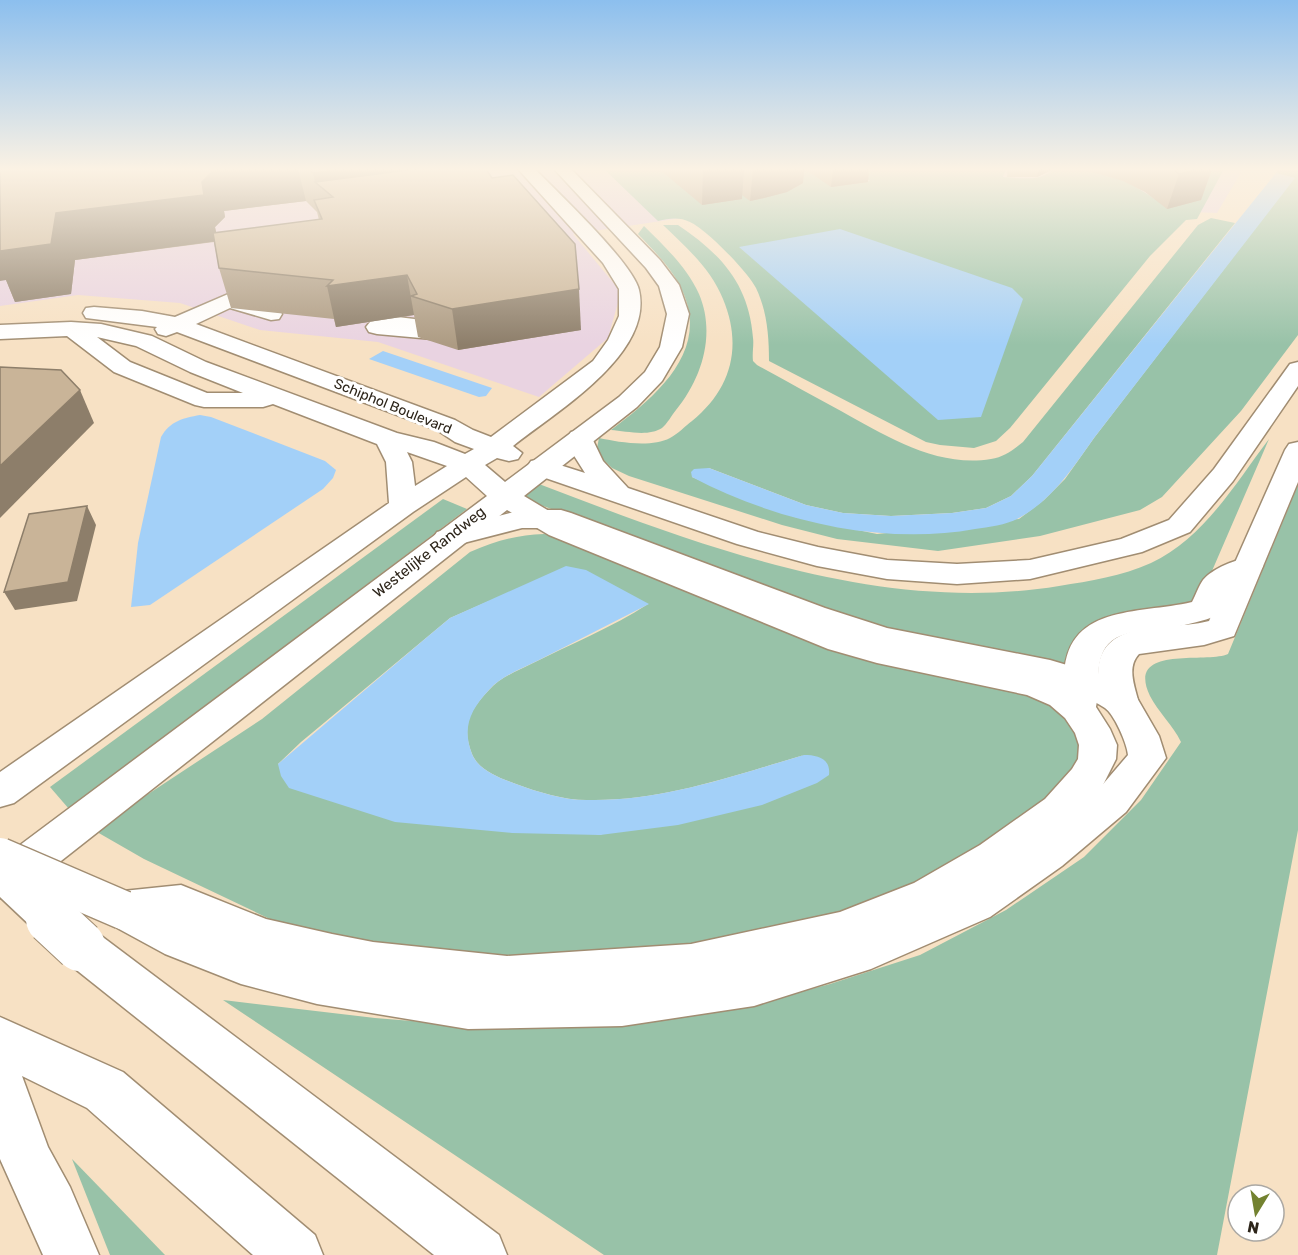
<svg xmlns="http://www.w3.org/2000/svg" width="1298" height="1255" font-family="Rubik,sans-serif">
	<rect width="100%" height="100%" fill="#f7e1c4"/>
	<path fill="#e9d3e1" d="M0,169h1243l-26,44 -391,-16 -253,37 48,58 -13,46 -69,59 -161,-55 -118,-12 -80,-27 -102,-8 -78,11z"/>
	<g fill="#98c2a8" fill-rule="evenodd">
		<path d="M604,169h214l25,16 27,-4 -12,-8 7,-4h141l-3,8c15,1 40,5 50,-8 11,0 23,-1 33,0 30,4 58,22 82,39l32,-8 -14,-31h38l-27,50 -11,1 -36,36 -140,172 -14,13 -22,7 -34,-3 -14,-3 -157,-81c0,-25 -2,-50 -13,-73 -8,-16 -49,-58 -66,-66 -10,-5 -20,-4 -32,-1z"/>
		<path d="M1279,169h19v166l-57,76 -79,86 -22,13 -100,26 -102,15 -101,-12 -55,-14 -153,-49 -17,-8 -16,-15 3,-15c19,4 52,10 71,0 8,-4 15,-12 22,-17 39,-32 51,-74 31,-122 -12,-30 -37,-52 -60,-74h15c43,29 71,59 75,113 1,7 -1,15 0,23l4,4c28,15 56,31 84,46 45,25 96,57 150,48 13,-2 22,-9 32,-17l175,-217 13,-7 24,5 -203,253 -21,20 -25,12 -34,5 -61,3 -48,-3 -37,-8 -97,-37 -17,9 56,24 47,16 82,17 142,-15 25,-19 21,-21 29,-41 200,-260 -18,-5z"/>
		<path d="M644,226c20,20 43,41 55,68 17,40 3,84 -23,116 -4,5 -9,14 -14,18 -14,9 -36,3 -51,2 47,-35 103,-82 68,-146 -10,-19 -27,-35 -41,-50z"/>
		<path d="M1269,439l-73,169 -71,9 -54,54 -206,-44 -343,-129 17,-14c165,63 341,131 520,102 31,-5 63,-10 92,-23 53,-25 84,-79 118,-124z"/>
		<path d="M1298,485v345l-81,425h-613l-381,-255 152,18 111,9 257,-20 87,-23 90,-29 86,-45 78,-53 57,-57 40,-58c-8,-17 -23,-30 -31,-46 -25,-52 56,-32 78,-42z"/>
		<path d="M443,499l24,10 -398,300 -19,-22z"/>
		<path d="M544,534l21,3 464,152 51,36 1,33 -15,27 -94,75 -114,49 -140,36 -132,15 -124,-2 -171,-29 -147,-70 -47,-27 30,-24 135,-89 208,-167c25,-11 47,-17 74,-18zM489,601l159,3c-35,23 -79,41 -117,60 -14,7 -32,14 -42,26 -20,21 -28,36 -17,64 7,17 28,24 44,30 22,8 47,16 71,16 74,2 146,-24 217,-45l-204,80 -322,-71 23,-22 149,-124z"/>
		<path d="M72,1159l93,96h-55z"/>
	</g>
	<g fill="#a3d0f8">
		<path d="M1276,173l19,5 -201,260c-21,30 -42,62 -75,80 -12,7 -30,9 -44,11 -93,17 -200,-8 -283,-52l-1,-5 3,-3 15,-1 97,37 37,8 48,3 61,-3 34,-5 25,-12 21,-20z"/>
		<path d="M840,229l172,59 11,11 -42,118 -43,3 -199,-173z"/>
		<path d="M383,351l109,37 -6,8 -7,1 -110,-38z"/>
		<path d="M200,415l11,2 114,44 11,9 -3,8 -10,11 -173,116 -19,2 7,-64 23,-106c9,-16 22,-19 39,-22z"/>
		<path d="M566,566l20,4 63,34c-37,19 -73,37 -110,56 -16,8 -38,16 -50,30 -19,20 -27,38 -17,64 7,17 28,24 44,30 22,8 47,16 70,16 75,2 147,-24 218,-45 13,0 27,3 25,20l-12,8 -55,22 -84,20 -78,10 -88,-2 -117,-11 -106,-34 -8,-12 -3,-12 148,-126 24,-20z"/>
	</g>
	<g fill="none" stroke-linecap="round" stroke-linejoin="round">
		<defs>
			<g id="minor">
				<path d="M518,169h17c23,24 98,94 104,121 15,64 -83,122 -126,156l9,7 -4,6 -9,2 -12,-3 -12,7 20,17 114,-85 26,-25 15,-25 7,-33 -8,-28 -13,-18 -92,-99h17l89,91 19,25 10,29 -7,33 -20,34 -25,26 -113,89 45,27 281,109 185,40 29,10c-1,-79 73,-67 128,-80 4,-7 6,-15 11,-22 11,-13 40,-25 56,-21l4,7 -4,7 -30,18 -13,25c-13,5 -27,8 -41,11 -21,4 -61,0 -72,25 -8,17 -3,37 -7,55l14,22 7,16 -1,14 -16,32 -27,30 -63,48 -66,40 -102,42 -151,35 -184,12 -134,-14 -41,-8 -69,-18 -84,-35 -56,6 -15,-6 -7,-13 7,-13 15,-6 58,-6 85,34 66,15 41,8 134,14 184,-12 149,-32 74,-29 66,-38 65,-46 27,-30 6,-10 1,-14 -4,-12 -10,-15 -15,-13 -23,-10 -150,-32 -49,-14 -279,-114 -42,-25 -488,384 -15,5 -4,-1v-38l487,-364 -21,-19 -53,35 -399,291 -14,4v-35l389,-269 -3,-41 -9,-18 -104,-40 -10,3h-59l-9,-2 -81,-33 -47,-36 -67,3v-14l71,-3 30,2 51,12 54,26 191,71 37,9 31,12 9,-5 -19,-7 -18,-12 -260,-98 -11,4 -8,-2 -3,-5 2,-2 -63,-8 -8,-1 -3,-5 3,-5 8,-1 48,4 33,6 88,-38h14l3,4 -3,4 -29,13 31,9 3,5 -3,5 -8,1 -41,-12 -34,16 259,96 18,10 18,7 102,-76 15,-21 11,-24v-27l-16,-26zM97,337l39,9 54,26 53,21h-36l-77,-31zM407,452l40,14 -32,20 -3,-24z"/>
				<path d="M372,306l8,1 9,9 34,4 38,-5 8,2 3,10 -3,5 -37,7 -55,-5 -8,-2 -3,-5 4,-5 -9,-10 3,-5z"/>
			</g>
			<path id="major" d="M522,510h39l10,3 254,95 62,20 163,32 44,13 39,18 26,45 7,22 -40,54 -64,54 -72,51 -119,52 -117,37 -132,20 -154,3 -151,-25 -76,-20 -76,-30 -57,-31 -7,-13 7,-13 15,-6 73,35 45,16 76,20 151,23 154,-3 132,-20 112,-32 94,-39 72,-49 66,-52 30,-35c-1,-12 -14,-41 -23,-47 -17,-11 -39,-18 -58,-24l-175,-37 -71,-23 -244,-96h-35l-74,19 -11,-3 -4,-6 4,-6z"/>
			<g id="highway">
				<path d="M1298,362v24l-65,95 -43,51 -48,20 -112,27 -73,5 -70,-5 -70,-13 -80,-22 -206,-71 -4,-6 4,-6 10,-2 44,14 -12,-19 -6,-16 4,-6 9,-2 9,2 14,29 25,27 130,44 60,15 69,13 70,4 73,-4 91,-21 48,-19 45,-51 76,-105z"/>
				<path d="M1298,442v40l-64,154 -30,9 -65,9c-12,13 -5,30 -1,46l-5,9 -13,4 -13,-4c-7,-13 -11,-30 -8,-45 9,-47 76,-33 110,-43l76,-171 4,-6z"/>
				<path d="M80,926l16,6 403,303 8,20h-73l-370,-295 -6,-14 6,-14z"/>
				<path d="M0,1017l123,55 192,163 8,20h-70l-166,-147 -65,-32 26,71 22,40 29,68h-56l-43,-96z"/>
			</g>
		</defs>
		<use href="#minor" stroke="#a18d72" stroke-width="3"/>
		<use href="#major" stroke="#a18d72" stroke-width="3"/>
		<use href="#highway" stroke="#a18d72" stroke-width="3"/>
		<use href="#minor" fill="#fff" fill-rule="evenodd"/>
		<use href="#major" fill="#fff" fill-rule="evenodd"/>
		<use href="#highway" fill="#fff" fill-rule="evenodd"/>
		<defs>
			<g id="major-bridge-far1">
				<path d="M0,857l123,53"/>
				<path d="M0,871l52,49"/>
			</g>
			<path id="major-bridge" d="M51,919l29,27"/>
		</defs>
		<use href="#major-bridge-far1" stroke="#a18d72" stroke-width="41" stroke-linecap="butt"/>
		<use href="#major-bridge" stroke="#a18d72" stroke-width="52" stroke-linecap="butt"/>
		<use href="#major-bridge-far1" stroke="#fff" stroke-width="38"/>
		<use href="#major-bridge" stroke="#fff" stroke-width="50"/>
	</g>
	<g fill="#ad9b83" fill-rule="evenodd">
		<path d="M0,169h486l95,161 -123,20 -40,-13 -4,-22 -78,12 -2,-8 -103,-11 -12,-40 -5,-26 -139,18 -4,34 -56,8 -9,-22zM306,201l11,11 2,8 -103,13 -1,-6 10,-10 -1,-6z"/>
		<path d="M659,169h145l-1,14 -16,9 -23,6 -14,3 -8,-6v4l-40,6z"/>
		<path d="M805,169h64l-1,13 -37,5z"/>
		<path d="M1008,169h43l-1,2 -13,6h-30z"/>
		<path d="M1083,169h129l-11,31 -34,9 -22,-17 -22,-11z"/>
	</g>
	<g fill="#8d7e6a">
		<path d="M212,169h86l8,32 -82,10 1,6 -10,10 3,14 -143,19 -4,34 -56,8 -9,-22 -6,1v-45l56,-23 146,-31z"/>
		<path d="M340,169h137l-144,28 -18,-15 -2,-9z"/>
		<path d="M703,169h41l-2,30 -40,6z"/>
		<path d="M753,169h51l-1,14 -16,9 -23,6 -14,3z"/>
		<path d="M833,169h36l-1,13 -37,5z"/>
		<path d="M1039,169h12l-1,2 -13,6z"/>
		<path d="M1197,169h15l-11,31 -34,9 12,-35z"/>
		<path d="M407,275l7,40 -78,12 -9,-41z"/>
		<path d="M579,289l2,41 -123,20 -6,-41z"/>
		<path d="M80,390l14,33 -94,95v-52z"/>
		<path d="M87,506l9,19 -19,76 -62,9 -11,-18z"/>
	</g>
	<g fill="#c9b498" stroke="#8d7e6a" stroke-width="1.5">
		<path d="M0,169h212v3l-10,10 2,13 -148,18 -5,31 -51,7z"/>
		<path d="M309,169h31l-27,4z"/>
		<path d="M416,169h70l6,9 21,-3 62,69 4,45 -127,20 -41,-13 6,-2 -10,-19 -80,11 6,-6 -114,-12 -6,-35 109,-14 -8,-19 19,-3 -18,-15z"/>
		<path d="M1173,169h24l-18,5z"/>
		<path d="M0,367l61,3 19,20 -80,76z"/>
		<path d="M87,506l-19,76 -64,10 25,-78z"/>
	</g>
	<linearGradient id="sky" x2="0" y2="1"><stop stop-color="#8cbfee"/><stop offset="0.49" stop-color="#fbf2e4"/><stop offset="1" stop-color="#fbf2e4" stop-opacity="0"/></linearGradient>
	<rect width="1298" height="345" fill="url(#sky)"/>
	<g text-anchor="middle" stroke-width="6" stroke-linejoin="round" paint-order="stroke">
		<g font-size="14" fill="#2d251a" stroke="#fff">
			<text transform="translate(393 406) rotate(22)" y="5">Schiphol Boulevard</text>
		</g>
		<g font-size="15" fill="#2d251a" stroke="#fff">
			<text transform="translate(429 552) rotate(-38)" y="5">Westelijke Randweg</text>
		</g>
	</g>
	<g transform="translate(1256 1213) rotate(191)"><circle r="28" fill="#ffffff" stroke="#aba8a3" stroke-width="1.5"/>
	<path d="M0-4.5L10 22L0 15L-10 22Z" fill="#738230"/>
	<text y="-9" font-size="16" font-weight="bold" text-anchor="middle" fill="#2d251a">N</text>
	</g>
</svg>
